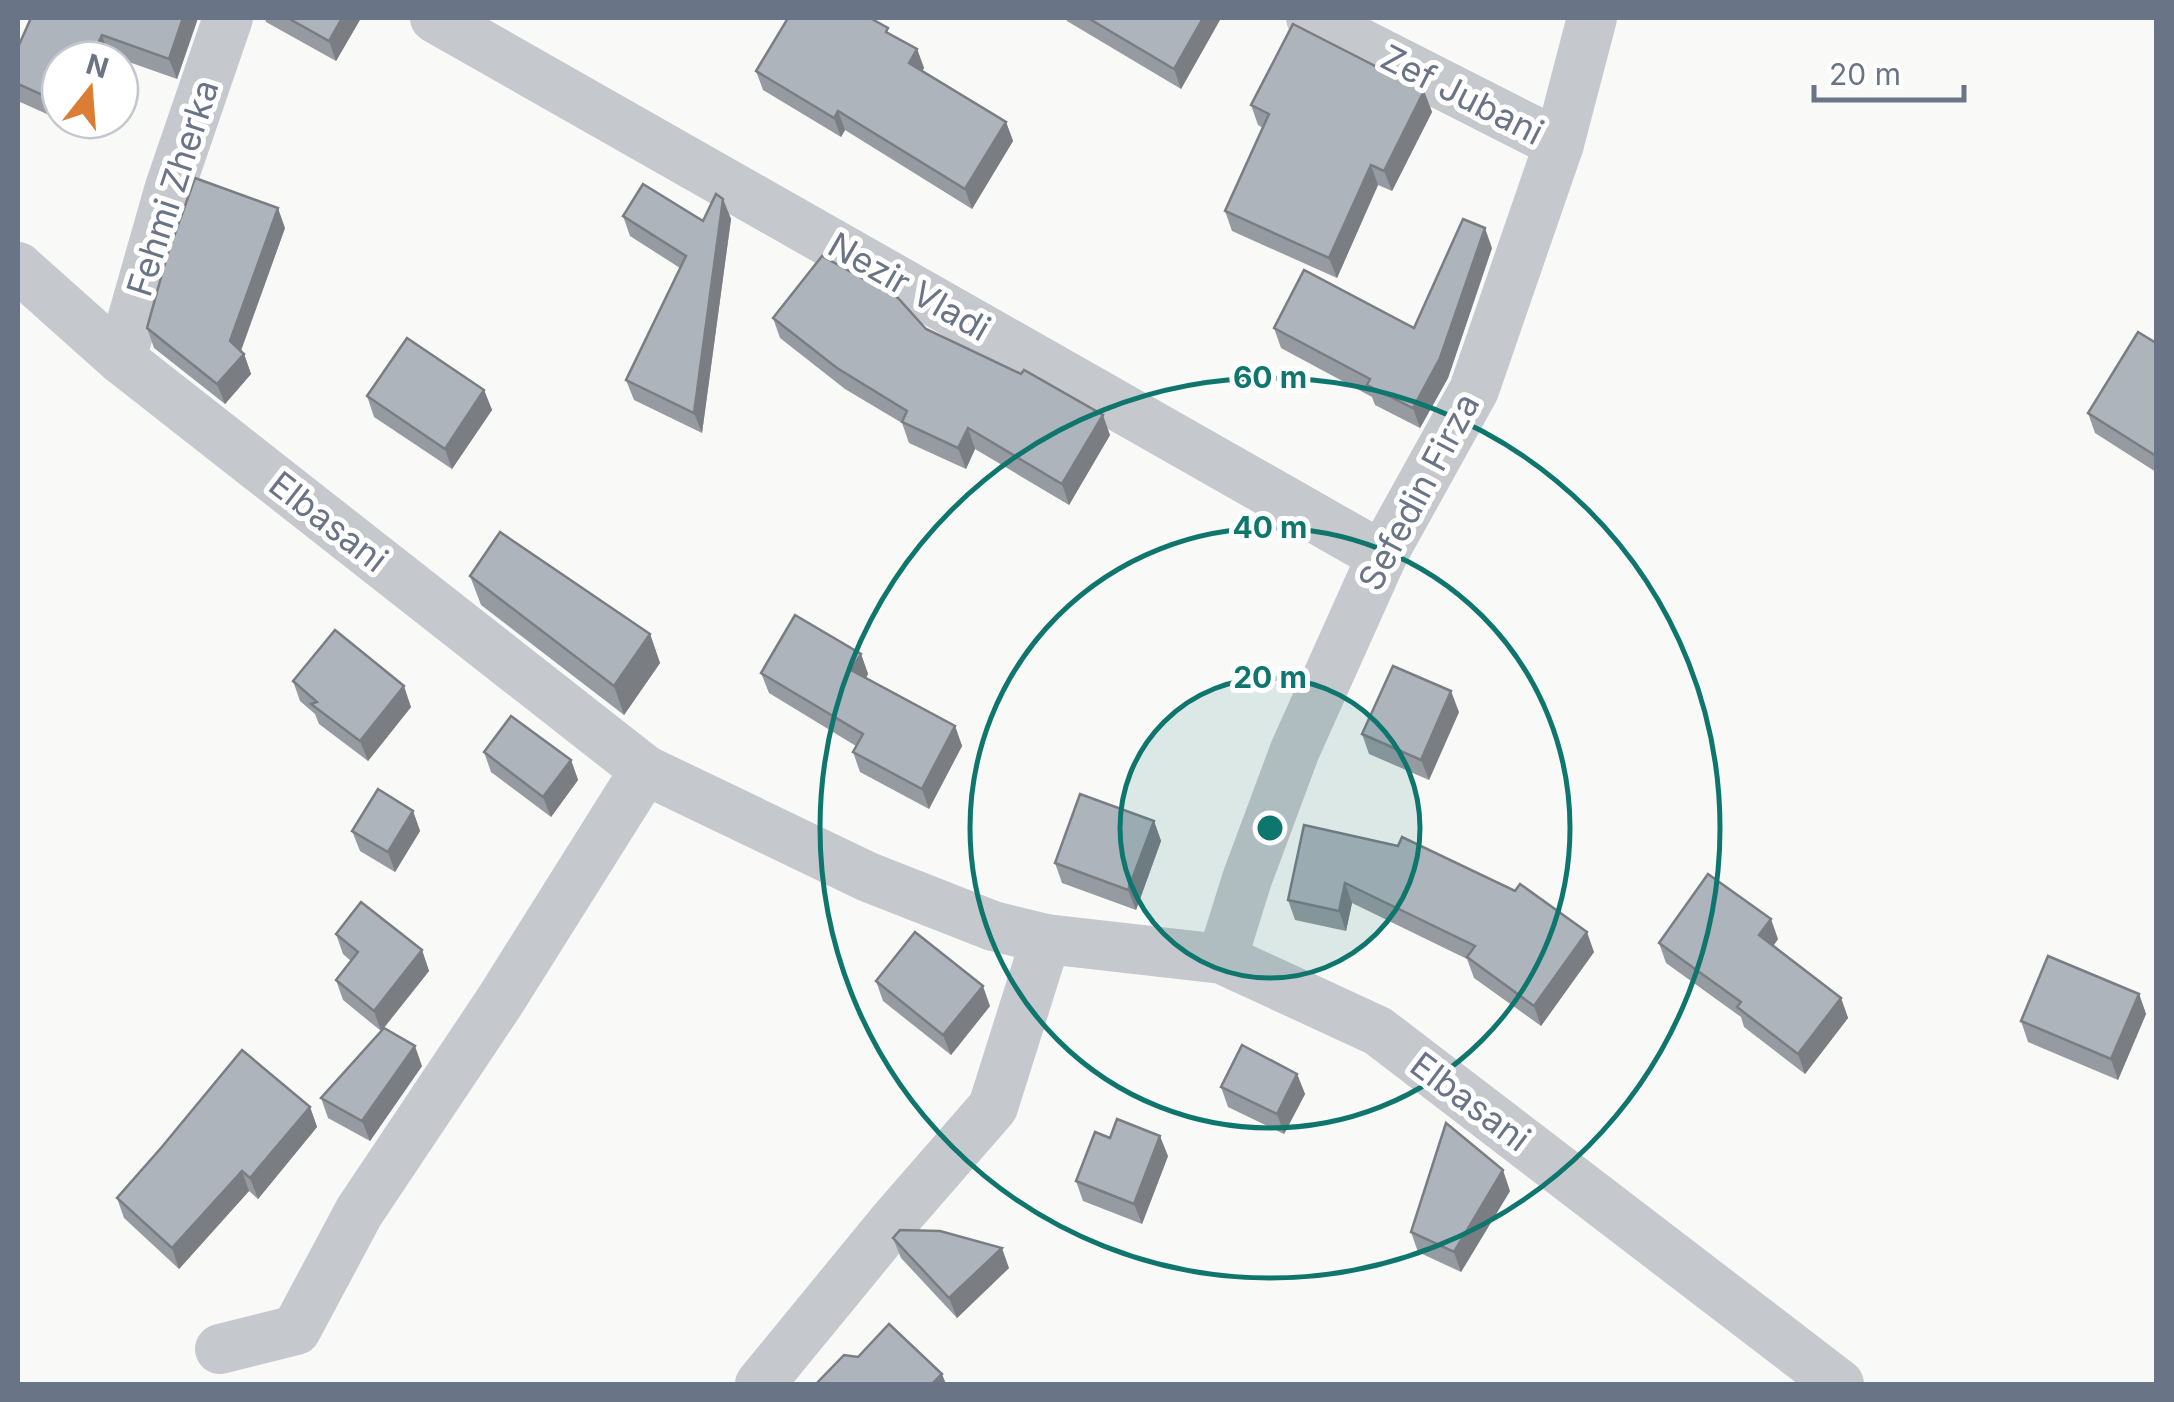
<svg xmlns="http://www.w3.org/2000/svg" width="2174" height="1402" font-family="Inter,sans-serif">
	<rect width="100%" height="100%" fill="#f9f9f7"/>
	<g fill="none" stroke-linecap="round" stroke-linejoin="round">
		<g stroke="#c5c8cc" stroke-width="50">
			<path d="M435,18l947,538"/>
			<path d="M1311,18l248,126"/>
			<path d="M18,267l103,92 524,411 223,107 125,49 53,13 176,20 156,72 461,353"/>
			<path d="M121,359l49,-172 58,-169"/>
			<path d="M1222,959l25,-80 48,-129 87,-194 92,-166 85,-246 33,-126"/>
			<path d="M220,1349l76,-19 63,-118 141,-211 145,-231"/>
			<path d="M760,1384l132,-161 101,-116 53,-168"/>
		</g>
	</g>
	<g fill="#969ba1">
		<path d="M31,18h167l-21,61 -68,-24 -2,5h-47v60l-42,-19v-54z"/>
		<path d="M265,18h96l-25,43 -70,-39z"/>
		<path d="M1066,18h155l-40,71 -114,-68z"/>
		<path d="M890,34l27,15 7,19 -2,3 84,51 7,19 -41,68 -127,-79 -4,7 -78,-47 -7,-19z"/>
		<path d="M1424,91l8,21 -40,79 -14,-6 -41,93 -105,-47 -7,-20 38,-83 -5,-3 -7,-20z"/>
		<path d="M61,120h18l-3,7z"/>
		<path d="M723,199l8,20 -29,214 -68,-33 -8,-20 54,-112 -50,-32 -7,-20 80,5z"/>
		<path d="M285,228l-44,123 3,3 7,20 -26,30 -71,-56 -7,-20z"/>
		<path d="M1492,248l-44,130 -28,50 -45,-23 -3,-8 -91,-49 -7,-20h140z"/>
		<path d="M773,318l153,11 184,106 -41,70 -94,-56 -9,20 -57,-26 -7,-20 -57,-34 -65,-51z"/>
		<path d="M2156,343v129l-61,-39 -7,-20z"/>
		<path d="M484,390l8,20 -40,59 -78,-52 -7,-21z"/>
		<path d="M470,576l180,58 10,29 -36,52 -143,-110z"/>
		<path d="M861,654l7,20 -2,4 89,48 7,20 -33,63 -69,-37 -7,-20 3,-6 -87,-53 -8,-20z"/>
		<path d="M293,681l118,26 -43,54 -49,-37 -4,-10 -15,-13z"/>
		<path d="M1459,712l-30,68 -60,-26 -7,-20z"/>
		<path d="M484,752l87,8 7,20 -27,37 -60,-45z"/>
		<path d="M413,811l7,20 -25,41 -35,-21 -8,-20z"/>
		<path d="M1154,821l7,20 -25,69 -74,-27 -7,-20z"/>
		<path d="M1398,846l196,106 -53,74 -67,-48 -7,-19 -115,-56 -6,28 -51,-11 -7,-20z"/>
		<path d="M336,934l86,16 7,21 -45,57 38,38 -52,75 -42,-23 -7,-20 60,-67 -38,-31 -7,-20 15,-19 -8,-7z"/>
		<path d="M1778,939l-5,7 68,52 7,20 -43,56 -61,-47 -3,-10 -75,-54 -7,-20z"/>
		<path d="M876,981l114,25 -39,49 -68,-54z"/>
		<path d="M2139,994l7,20 -28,66 -90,-38 -7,-21z"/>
		<path d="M1297,1074l8,20 -21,40 -56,-27 -7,-20z"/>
		<path d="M310,1107l7,20 -59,72 -9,-8 -70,78 -55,-51 -7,-20z"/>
		<path d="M1110,1138l58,18 -26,68 -59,-23 -7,-20z"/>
		<path d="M1510,1191l-49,81 -43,-20 -7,-20z"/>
		<path d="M893,1238l116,30 -52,50 -56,-60z"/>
	</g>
	<g fill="#7a7e83">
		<path d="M183,18h15l-21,61 -8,-20z"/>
		<path d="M342,18h19l-25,43 -7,-20z"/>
		<path d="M1203,18h18l-40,71 -7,-20z"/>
		<path d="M102,35l7,20 -2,5h-17z"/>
		<path d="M917,49l7,19 -8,14 -7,-19z"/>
		<path d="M1424,91l8,21 -40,79 -8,-20z"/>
		<path d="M838,111l7,19 -4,7 -7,-19z"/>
		<path d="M1006,122l7,19 -41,68 -7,-20z"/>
		<path d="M1371,165l7,20 -41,93 -8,-20z"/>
		<path d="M723,199l8,20 -29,214 -8,-20z"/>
		<path d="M278,208l7,20 -48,133 7,-7 7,20 -26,30 -8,-20 13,-43z"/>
		<path d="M1485,228l7,20 -44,130 -28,50 -7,-20z"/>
		<path d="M484,390l8,20 -40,59 -7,-20z"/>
		<path d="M1103,415l7,20 -41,70 -7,-21z"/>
		<path d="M968,428l7,21 -9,20 -8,-21z"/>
		<path d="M650,634l10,29 -36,52 -10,-29z"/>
		<path d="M861,654l7,20 -9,17 -8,-21z"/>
		<path d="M404,686l7,21 -43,54 -8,-20z"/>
		<path d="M1451,691l8,21 -30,68 -8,-20z"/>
		<path d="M955,726l7,20 -33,63 -7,-20z"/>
		<path d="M571,760l7,20 -27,37 -8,-20z"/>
		<path d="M413,811l7,20 -25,41 -7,-20z"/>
		<path d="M1154,821l7,20 -25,69 -8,-20z"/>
		<path d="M1345,883l7,20 -6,28 -7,-20z"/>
		<path d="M1771,919l7,20 -11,16 -8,-20z"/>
		<path d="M1587,932l7,20 -53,74 -7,-20z"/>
		<path d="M422,950l7,21 -48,60 -7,-20z"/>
		<path d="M983,986l7,20 -39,49 -8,-20z"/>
		<path d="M2139,994l7,20 -28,66 -7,-21z"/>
		<path d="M1841,998l7,20 -43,56 -7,-20z"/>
		<path d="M415,1046l7,20 -52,75 -8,-20z"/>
		<path d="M1297,1074l8,20 -21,40 -7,-20z"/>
		<path d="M310,1107l7,20 -59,72 -8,-21z"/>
		<path d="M1160,1136l8,20 -26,68 -8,-20z"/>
		<path d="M1503,1170l7,21 -49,81 -7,-20z"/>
		<path d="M242,1171l7,20 -70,78 -7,-21z"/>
		<path d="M1002,1248l7,20 -52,50 -8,-20z"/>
		<path d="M942,1374l4,10h-14z"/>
	</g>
	<g fill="#aeb4bb" stroke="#7a7e83" stroke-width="2.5">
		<path d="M31,18h152l-14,41 -67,-24 -12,25h-30v43l-42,-19v-37z"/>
		<path d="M288,18h54l-13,23z"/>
		<path d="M788,18h82l18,10 -2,4 31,17 -8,14 97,59 -41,67 -127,-78 -4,7 -78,-47z"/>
		<path d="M1088,18h115l-29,51z"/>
		<path d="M1293,24l131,67 -40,80 -13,-6 -42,93 -104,-47 44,-97 -18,-9z"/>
		<path d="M195,178l83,30 -48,133 14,13 -27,30 -70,-56 20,-72z"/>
		<path d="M643,184l60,37 13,-27 7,5 -29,214 -68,-33 60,-124 -63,-40z"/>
		<path d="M1463,219l22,9 -45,130 -27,50 -46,-23 3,-6 -96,-51 30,-58 110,58z"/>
		<path d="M822,256l76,42 28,31 95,45 3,-4 79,45 -41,69 -94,-56 -10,20 -56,-26 5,-11 -70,-43 -64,-50z"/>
		<path d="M2138,332l18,11v113l-68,-43z"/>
		<path d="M407,338l77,52 -39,59 -78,-53z"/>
		<path d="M500,532l150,102 -36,52 -144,-110z"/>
		<path d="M795,615l66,39 -10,16 104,56 -33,63 -69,-37 10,-18 -102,-61z"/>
		<path d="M335,630l69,56 -44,55 -49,-37 6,-2 -24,-21z"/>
		<path d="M1393,666l58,25 -30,69 -59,-26z"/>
		<path d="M511,716l60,44 -28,37 -59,-45z"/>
		<path d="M378,789l35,22 -25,41 -36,-21z"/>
		<path d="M1080,794l74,27 -26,69 -73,-27z"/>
		<path d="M1304,825l94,21 4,-9 113,54 5,-7 67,48 -53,74 -67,-49 8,-11 -130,-63 -6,28 -51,-11z"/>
		<path d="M1708,874l63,45 -12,16 82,63 -43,56 -61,-47 4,-5 -82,-59z"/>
		<path d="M361,902l61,48 -48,61 -38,-31 22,-28 -22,-18z"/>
		<path d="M915,932l68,54 -40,49 -67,-54z"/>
		<path d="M2048,956l91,38 -28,65 -90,-38z"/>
		<path d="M384,1028l31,18 -53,75 -41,-23z"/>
		<path d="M1242,1045l55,29 -20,40 -56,-27z"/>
		<path d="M242,1050l68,57 -60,71 -8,-7 -70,77 -55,-50 44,-50z"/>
		<path d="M1117,1119l43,17 -26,68 -58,-23 19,-49 15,6z"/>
		<path d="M1446,1123l57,47 -49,82 -43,-20z"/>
		<path d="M900,1230l40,1 62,17 -53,50 -56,-60z"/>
		<path d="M889,1324l53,50 -10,10h-116l28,-29 14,2z"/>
	</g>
	<circle cx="1270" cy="828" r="150" fill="#0f766e" fill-opacity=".12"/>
	<g fill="none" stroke="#0f766e" stroke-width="5">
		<circle cx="1270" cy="828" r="150"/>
		<circle cx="1270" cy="828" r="300"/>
		<circle cx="1270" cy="828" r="450"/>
	</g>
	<g text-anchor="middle" stroke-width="10" stroke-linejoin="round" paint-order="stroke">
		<g font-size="35" fill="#6a7487" stroke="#fff">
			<text transform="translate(1462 95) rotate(27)" y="12">Zef Jubani</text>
			<text transform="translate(173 188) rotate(-72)" y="12">Fehmi Zherka</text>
			<text transform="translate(909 287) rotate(30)" y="12">Nezir Vladi</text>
			<text transform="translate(1419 492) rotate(-62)" y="12">Sefedin Firza</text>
			<text transform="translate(328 522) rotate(38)" y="12">Elbasani</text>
			<text transform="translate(1470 1102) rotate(37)" y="12">Elbasani</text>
		</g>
	</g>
	<circle cx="1270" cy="828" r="15" fill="#0f766e" stroke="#fff" stroke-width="5"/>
	<g font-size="30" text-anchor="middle" font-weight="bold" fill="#0f766e" stroke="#fff" stroke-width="10" stroke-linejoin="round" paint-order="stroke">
		<text x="1270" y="388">60 m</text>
		<text x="1270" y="538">40 m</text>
		<text x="1270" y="688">20 m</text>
	</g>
	<rect width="2174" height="1402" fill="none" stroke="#6a7487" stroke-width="40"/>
	<g transform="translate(90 90) rotate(17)"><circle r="48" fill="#ffffff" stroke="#c3c7cf" stroke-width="2.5"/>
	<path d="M0-8L18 38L0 25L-18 38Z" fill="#dd7c33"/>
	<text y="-15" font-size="28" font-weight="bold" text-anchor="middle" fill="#6a7487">N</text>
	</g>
	<path d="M1814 85v15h150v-15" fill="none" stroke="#6a7487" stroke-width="5"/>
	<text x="1829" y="85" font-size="30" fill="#6a7487" stroke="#ffffff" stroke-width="8" paint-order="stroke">20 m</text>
</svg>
